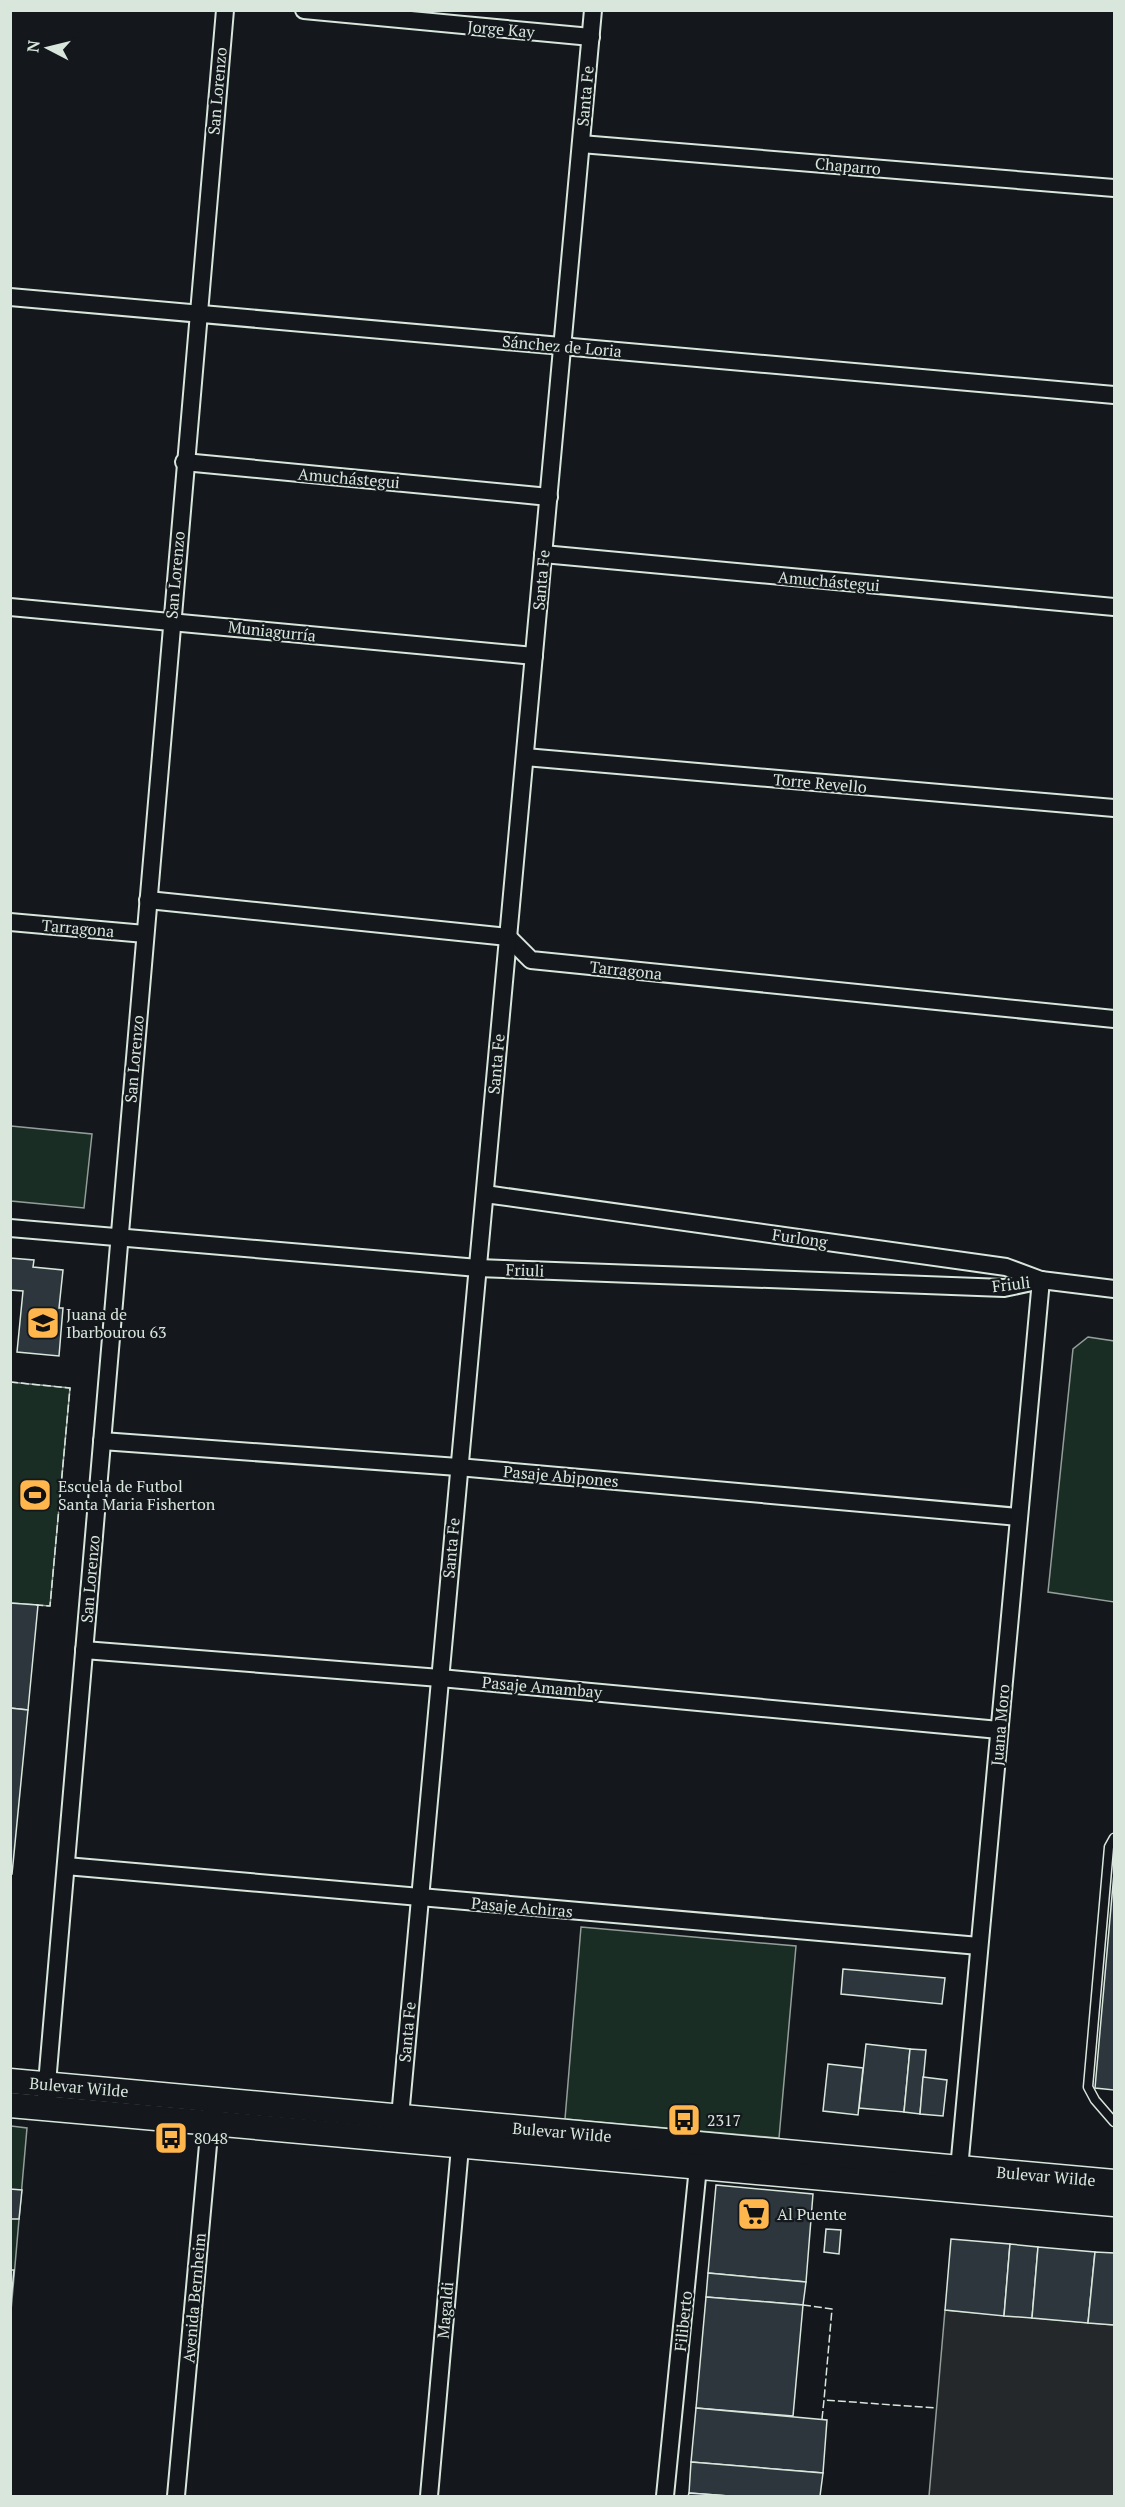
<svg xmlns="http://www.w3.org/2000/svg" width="1125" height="2507" font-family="'PT Serif',serif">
	<rect width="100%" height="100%" fill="#14181c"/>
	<g fill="#1a2d24" stroke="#939e99" stroke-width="1.5">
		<path d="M11,1126l81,8 -8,74 -73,-7z"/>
		<path d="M1088,1337l26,4v261l-66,-10 25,-243z"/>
		<path d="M10,1382l60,6 -20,218 -39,-3z"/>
		<path d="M581,1927l215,19 -17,192 -214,-19z"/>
		<path d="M11,2126l16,2 -16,183z"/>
	</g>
	<path fill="#24282b" stroke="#939e99" stroke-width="1.5" d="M945,2310l169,15v171h-185z"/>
	<g fill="#2c363c" stroke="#d8e6dc" stroke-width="1.5">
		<path d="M10,1258l24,2 -1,7 30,3 -4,38h4l-4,48 -42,-4 6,-61 -13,-1z"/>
		<path d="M10,1603l28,2 -10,105 -18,-2z"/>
		<path d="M10,1708l18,2 -16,164h-2z"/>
		<path d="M1114,1873v217l-19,-2z"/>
		<path d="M843,1969l102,9 -3,26 -101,-10z"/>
		<path d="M866,2044l44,5 -6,63 -45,-4z"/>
		<path d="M910,2049l16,1 -6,64 -16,-2z"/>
		<path d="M828,2064l35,4 -5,47 -35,-4z"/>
		<path d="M923,2077l24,3 -4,36 -23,-2z"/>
		<path d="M716,2185l97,9 -7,88 -98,-9z"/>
		<path d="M10,2189l12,1 -3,29h-9z"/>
		<path d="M826,2229l15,1 -2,24 -15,-2z"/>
		<path d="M951,2239l59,5 -6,72 -59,-6z"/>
		<path d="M1010,2244l28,3 -6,71 -28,-2z"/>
		<path d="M1038,2247l57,5 -7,71 -56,-5z"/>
		<path d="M1095,2252l19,1v72l-26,-2z"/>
		<path d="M10,2270h4l-4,41z"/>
		<path d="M708,2273l98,9 -3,23 -97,-8z"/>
		<path d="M706,2297l97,8 -10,111 -97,-8z"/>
		<path d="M696,2408l131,12 -4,53 -132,-11z"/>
		<path d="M691,2462l132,11 -3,23h-91l-40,-3z"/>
		<path d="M689,2493l40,3h-41z"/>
	</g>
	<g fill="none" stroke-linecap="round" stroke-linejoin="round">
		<defs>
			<path id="service" d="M1114,1838l-5,9 -21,240 7,13 19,22"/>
			<g id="minor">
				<path d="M304,10l287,27"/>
				<path d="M581,144l533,44"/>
				<path d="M10,297l1104,98"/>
				<path d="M184,462l365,35"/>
				<path d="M543,554l571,53"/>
				<path d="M10,607l524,49"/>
				<path d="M525,757l589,51"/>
				<path d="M148,900l360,37 23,23 583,59"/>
				<path d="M10,922l135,12"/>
				<path d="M485,1194l521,73 35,13 73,9"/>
				<path d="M10,1228l468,40 526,20 37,-8"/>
				<path d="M102,1441l356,26 561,50"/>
				<path d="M84,1650l356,28 559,52"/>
				<path d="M66,1866l913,80"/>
				<path d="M46,2095l179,-2085"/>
				<path d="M400,2117l193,-2107"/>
				<path d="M959,2169l82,-889"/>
				<path d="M176,2496l35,-384"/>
				<path d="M429,2496l32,-360"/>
				<path d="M665,2496l34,-339"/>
			</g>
			<g id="secondary">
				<path d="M10,2081l1104,101"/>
				<path d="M10,2105l1104,99"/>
			</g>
		</defs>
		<use href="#service" stroke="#d8e6dc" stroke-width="11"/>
		<use href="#minor" stroke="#d8e6dc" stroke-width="20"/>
		<use href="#secondary" stroke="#d8e6dc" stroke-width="27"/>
		<use href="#service" stroke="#14181c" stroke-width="8"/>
		<use href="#minor" stroke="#14181c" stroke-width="16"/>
		<use href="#secondary" stroke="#14181c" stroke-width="24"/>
		<g stroke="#d8e6dc" stroke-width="1.5" stroke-dasharray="8 3" stroke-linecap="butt">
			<path d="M10,1382l60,6 -20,218 -14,-1"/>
			<path d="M803,2305l29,4 -8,91"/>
			<path d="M822,2419l2,-19 112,8"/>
		</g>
	</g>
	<defs>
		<symbol id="school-square" viewBox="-11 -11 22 22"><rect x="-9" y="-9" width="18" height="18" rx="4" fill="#ffb74d" stroke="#14181c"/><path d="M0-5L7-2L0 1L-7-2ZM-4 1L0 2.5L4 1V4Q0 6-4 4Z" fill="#111"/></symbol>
		<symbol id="stadium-square" viewBox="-11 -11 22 22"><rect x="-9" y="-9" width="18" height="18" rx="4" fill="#ffb74d" stroke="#14181c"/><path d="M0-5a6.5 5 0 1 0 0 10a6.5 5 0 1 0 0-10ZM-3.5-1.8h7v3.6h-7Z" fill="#111"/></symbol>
		<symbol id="bus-square" viewBox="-11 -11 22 22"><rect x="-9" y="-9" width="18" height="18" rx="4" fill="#ffb74d" stroke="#14181c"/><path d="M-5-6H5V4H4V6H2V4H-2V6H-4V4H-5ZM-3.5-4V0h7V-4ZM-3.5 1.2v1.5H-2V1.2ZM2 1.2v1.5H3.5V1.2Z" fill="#111"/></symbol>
		<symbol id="supermarket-square" viewBox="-11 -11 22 22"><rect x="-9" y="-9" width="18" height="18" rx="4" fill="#ffb74d" stroke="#14181c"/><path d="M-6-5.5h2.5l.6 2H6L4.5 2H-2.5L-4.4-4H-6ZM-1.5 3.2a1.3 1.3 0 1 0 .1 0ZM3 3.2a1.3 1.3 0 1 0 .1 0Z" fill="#111"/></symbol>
	</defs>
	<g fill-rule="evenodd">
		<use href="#school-square" x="24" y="1304" width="38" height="38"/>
		<use href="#stadium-square" x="16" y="1476" width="38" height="38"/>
		<use href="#bus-square" x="665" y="2101" width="38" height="38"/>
		<use href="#bus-square" x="152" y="2119" width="38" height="38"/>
		<use href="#supermarket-square" x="735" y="2195" width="38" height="38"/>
	</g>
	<g text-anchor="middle" stroke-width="4.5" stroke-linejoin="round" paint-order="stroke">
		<g font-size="16" fill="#d8e6dc" stroke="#14181c">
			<text transform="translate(501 29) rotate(5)" y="6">Jorge Kay</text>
			<text transform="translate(217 91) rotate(-85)" y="6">San Lorenzo</text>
			<text transform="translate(585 96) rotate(-85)" y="6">Santa Fe</text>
			<text transform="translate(848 166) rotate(5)" y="6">Chaparro</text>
			<text transform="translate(562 346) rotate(5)" y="6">Sánchez de Loria</text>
			<text transform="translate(349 478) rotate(5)" y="6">Amuchástegui</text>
			<text transform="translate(175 575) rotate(-85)" y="6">San Lorenzo</text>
			<text transform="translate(541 580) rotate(-85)" y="6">Santa Fe</text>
			<text transform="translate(829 581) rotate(5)" y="6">Amuchástegui</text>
			<text transform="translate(272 631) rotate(6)" y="6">Muniagurría</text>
			<text transform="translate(820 783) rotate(5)" y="6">Torre Revello</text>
			<text transform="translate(78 928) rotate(5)" y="6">Tarragona</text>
			<text transform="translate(626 970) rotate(6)" y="6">Tarragona</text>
			<text transform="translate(134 1059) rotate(-85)" y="6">San Lorenzo</text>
			<text transform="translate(496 1064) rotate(-85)" y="6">Santa Fe</text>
			<text transform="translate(800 1238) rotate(8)" y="6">Furlong</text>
			<text transform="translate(525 1270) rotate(2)" y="6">Friuli</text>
			<text transform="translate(1011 1284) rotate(-7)" y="6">Friuli</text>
			<text transform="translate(561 1476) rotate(5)" y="6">Pasaje Abipones</text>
			<text transform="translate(451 1548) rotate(-85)" y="6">Santa Fe</text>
			<text transform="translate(90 1579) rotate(-85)" y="6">San Lorenzo</text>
			<text transform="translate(542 1687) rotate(5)" y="6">Pasaje Amambay</text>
			<text transform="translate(1000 1725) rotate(-85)" y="6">Juana Moro</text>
			<text transform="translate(522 1907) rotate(5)" y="6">Pasaje Achiras</text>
			<text transform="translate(407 2032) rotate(-85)" y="6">Santa Fe</text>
			<text transform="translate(79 2087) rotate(5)" y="6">Bulevar Wilde</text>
			<text transform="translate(562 2132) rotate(5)" y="6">Bulevar Wilde</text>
			<text transform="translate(1046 2176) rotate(5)" y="6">Bulevar Wilde</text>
			<text transform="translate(194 2298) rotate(-85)" y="6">Avenida Bernheim</text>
			<text transform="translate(445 2310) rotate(-85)" y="6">Magaldi</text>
			<text transform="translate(683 2321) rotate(-84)" y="6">Filiberto</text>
		</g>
		<g font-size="16" fill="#d8e6dc" stroke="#14181c" text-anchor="start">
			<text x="66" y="1320">Juana de<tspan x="66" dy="18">Ibarbourou 63</tspan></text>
			<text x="58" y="1492">Escuela de Futbol<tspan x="58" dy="18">Santa Maria Fisherton</tspan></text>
			<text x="707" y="2126">2317</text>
			<text x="194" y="2144">8048</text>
			<text x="777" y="2220">Al Puente</text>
		</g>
	</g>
	<rect width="1125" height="2507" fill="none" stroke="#d8e6dc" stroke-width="24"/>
	<g transform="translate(48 48) rotate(277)" stroke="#14181c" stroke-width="4.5" paint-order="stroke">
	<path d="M0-4.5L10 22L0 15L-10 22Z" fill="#d8e6dc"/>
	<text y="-9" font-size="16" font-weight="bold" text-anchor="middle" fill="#d8e6dc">N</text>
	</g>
</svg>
